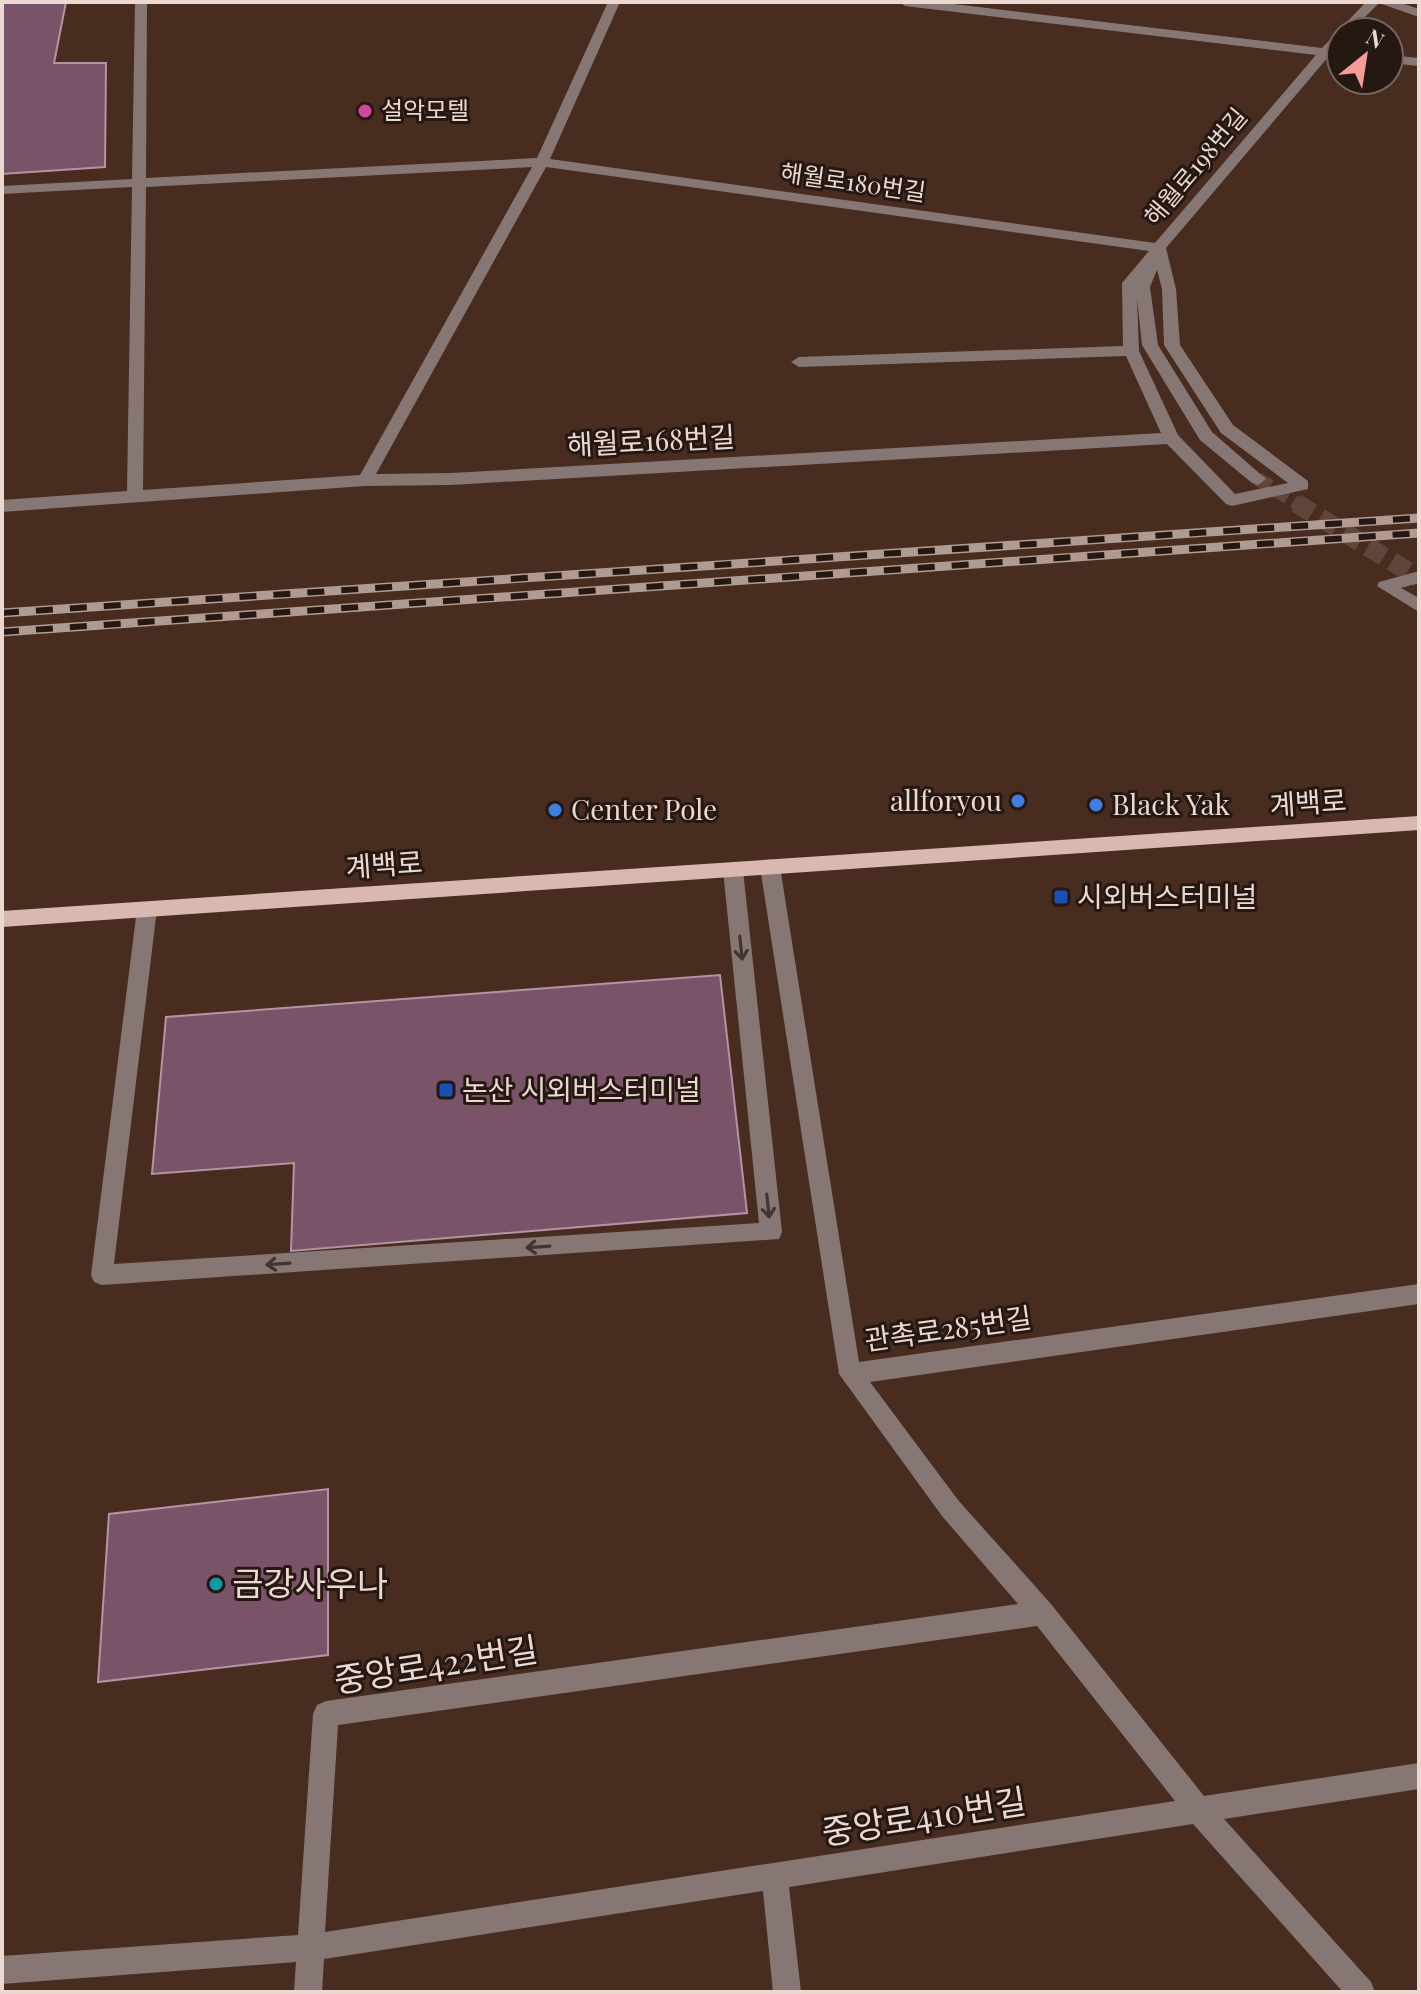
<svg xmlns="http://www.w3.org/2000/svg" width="1421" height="1994" font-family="'Playfair Display','Noto Sans KR',serif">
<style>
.building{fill:#795367;stroke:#b593a4;stroke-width:2}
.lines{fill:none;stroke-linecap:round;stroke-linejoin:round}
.minor-tunnel-far1{stroke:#60463a;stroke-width:14;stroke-dasharray:14 7;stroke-linecap:butt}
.minor-tunnel{stroke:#60463a;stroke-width:19;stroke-dasharray:19 9;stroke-linecap:butt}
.minor{fill:#877774;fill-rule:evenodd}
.major{fill:#d9b8b2;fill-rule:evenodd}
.rail-casing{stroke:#b09a91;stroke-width:9}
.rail{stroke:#251813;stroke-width:6;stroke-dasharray:17;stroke-linecap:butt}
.oneway{stroke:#423430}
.hotel-dot{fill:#d1479c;stroke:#251813;stroke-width:3}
.shop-dot{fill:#3f7fe0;stroke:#251813;stroke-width:3}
.transit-dot{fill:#1a4fb4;stroke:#251813;stroke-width:3}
.culture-dot{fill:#0f9aa8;stroke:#251813;stroke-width:3}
.labels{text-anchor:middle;stroke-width:6;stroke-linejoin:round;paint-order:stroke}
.far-poi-label{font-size:24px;fill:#ebd8d0;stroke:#251813;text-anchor:start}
.far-street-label{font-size:24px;fill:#ebd8d0;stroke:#251813}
.street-label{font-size:28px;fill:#ebd8d0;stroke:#251813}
.poi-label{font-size:28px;fill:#ebd8d0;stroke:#251813;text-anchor:start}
.near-poi-label{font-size:34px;fill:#ebd8d0;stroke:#251813;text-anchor:start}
.near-street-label{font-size:34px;fill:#ebd8d0;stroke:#251813}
</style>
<rect width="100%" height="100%" fill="#482c20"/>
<path class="building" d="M 2,2 L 66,2 L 54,63 L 106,63 L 105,167 L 2,174 Z
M 720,975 L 747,1213 L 291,1251 L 294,1163 L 152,1174 L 166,1017 Z
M 328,1489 L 328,1655 L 98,1682 L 109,1514 Z"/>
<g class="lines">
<path class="minor-tunnel-far1" d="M 1258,479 L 1300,505"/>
<path class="minor-tunnel" d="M 1296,503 L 1419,578"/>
<path class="minor" d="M 135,2 L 147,2 L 146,178 L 537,158 L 608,2 L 620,2 L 550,159 L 1155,243 L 1316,55 L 905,6 L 899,2 L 937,2 L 1322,48 L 1366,2 L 1398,2 L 1419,9 L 1419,17 L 1379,3 L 1350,32 L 1341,32 L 1341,42 L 1335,49 L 1341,50 L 1341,58 L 1329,56 L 1166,248 L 1176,289 L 1180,345 L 1233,425 L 1308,481 L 1308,489 L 1232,506 L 1226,504 L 1167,444 L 451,485 L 365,486 L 2,512 L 2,500 L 127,491 L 132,187 L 2,194 L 2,186 L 132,179 ZM 532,167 L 360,475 L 143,490 L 146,187 ZM 546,167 L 1149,251 L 1122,283 L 1123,346 L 799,357 L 791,362 L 799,367 L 1126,356 L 1161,433 L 451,473 L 376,474 ZM 1157,270 L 1162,289 L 1164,345 L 1221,433 L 1288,483 L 1235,494 L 1178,435 L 1139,351 L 1137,298 L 1142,345 L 1200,440 L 1252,483 L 1258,485 L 1266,479 L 1212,432 L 1158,345 L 1150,287 Z
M 1389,55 L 1419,58 L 1419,66 L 1389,63 Z
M 1419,571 L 1419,583 L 1401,588 L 1419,598 L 1419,612 L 1377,586 L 1379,582 Z
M 770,859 L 780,867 L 859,1362 L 1419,1284 L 1419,1304 L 870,1382 L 958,1500 L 1051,1604 L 1204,1796 L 1419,1763 L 1419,1789 L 1224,1819 L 1371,1982 L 1375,1992 L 1343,1992 L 1193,1824 L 789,1887 L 801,1992 L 773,1992 L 763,1891 L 324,1959 L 322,1992 L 294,1992 L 296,1962 L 2,1984 L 2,1956 L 298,1935 L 313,1714 L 317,1705 L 326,1701 L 1018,1604 L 942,1516 L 839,1374 L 760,867 ZM 1037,1626 L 1175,1801 L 325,1932 L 338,1725 Z
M 733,862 L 743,870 L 782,1232 L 779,1239 L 102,1285 L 94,1282 L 91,1275 L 137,909 L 140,903 L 154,903 L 157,909 L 114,1264 L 759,1223 L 723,870 Z"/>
<path class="major" d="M 1419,816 L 1419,830 L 2,927 L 2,911 Z"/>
<defs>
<path id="rail" d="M 2,613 L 1419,518
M 2,632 L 1419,533"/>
</defs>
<use href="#rail" class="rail-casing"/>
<use href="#rail" class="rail"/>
</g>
<defs><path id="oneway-shaft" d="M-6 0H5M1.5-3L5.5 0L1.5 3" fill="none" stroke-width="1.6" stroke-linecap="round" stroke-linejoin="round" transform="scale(2)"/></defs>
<g class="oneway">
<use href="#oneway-shaft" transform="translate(741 948) rotate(84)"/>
<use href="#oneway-shaft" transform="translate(768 1206) rotate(84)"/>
<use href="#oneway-shaft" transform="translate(538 1247) rotate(176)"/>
<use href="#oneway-shaft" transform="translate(278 1264) rotate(176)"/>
</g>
<circle class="hotel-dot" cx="365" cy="111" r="8"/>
<g class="shop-dot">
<circle cx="1018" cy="801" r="8"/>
<circle cx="1096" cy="805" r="8"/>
<circle cx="555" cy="810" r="8"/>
</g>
<g class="transit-dot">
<rect x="1053" y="889" width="16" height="16" rx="4"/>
<rect x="438" y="1082" width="16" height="16" rx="4"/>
</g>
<circle class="culture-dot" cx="216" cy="1584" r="8"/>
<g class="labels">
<g class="far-poi-label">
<text x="381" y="119">설악모텔</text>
</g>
<g class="far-street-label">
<text transform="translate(1196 167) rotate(-50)" y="8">해월로198번길</text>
<text transform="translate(853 183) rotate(8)" y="8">해월로180번길</text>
</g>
<g class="street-label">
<text transform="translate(651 441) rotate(-3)" y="10">해월로168번길</text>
<text transform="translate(1308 803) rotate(-4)" y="10">계백로</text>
<text transform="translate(384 865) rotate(-4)" y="10">계백로</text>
<text transform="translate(948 1329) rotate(-8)" y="10">관촉로285번길</text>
</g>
<g class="poi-label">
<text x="1002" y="811" text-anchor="end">allforyou</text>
<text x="1112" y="815">Black Yak</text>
<text x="571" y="820">Center Pole</text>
<text x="1077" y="907">시외버스터미널</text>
<text x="462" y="1100">논산 시외버스터미널</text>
</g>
<g class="near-poi-label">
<text x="232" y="1596">금강사우나</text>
</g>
<g class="near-street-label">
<text transform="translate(436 1665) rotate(-9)" y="12">중앙로422번길</text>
<text transform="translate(924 1817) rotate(-9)" y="12">중앙로410번길</text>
</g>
</g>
<rect width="1421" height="1994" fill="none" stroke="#ebd8d0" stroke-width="8"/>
<g transform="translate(1365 56) rotate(30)"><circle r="38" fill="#251813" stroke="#74655f" stroke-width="2"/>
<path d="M0-6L14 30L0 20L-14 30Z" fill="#f59b99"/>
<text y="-12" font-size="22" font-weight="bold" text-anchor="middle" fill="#ebd8d0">N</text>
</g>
</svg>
